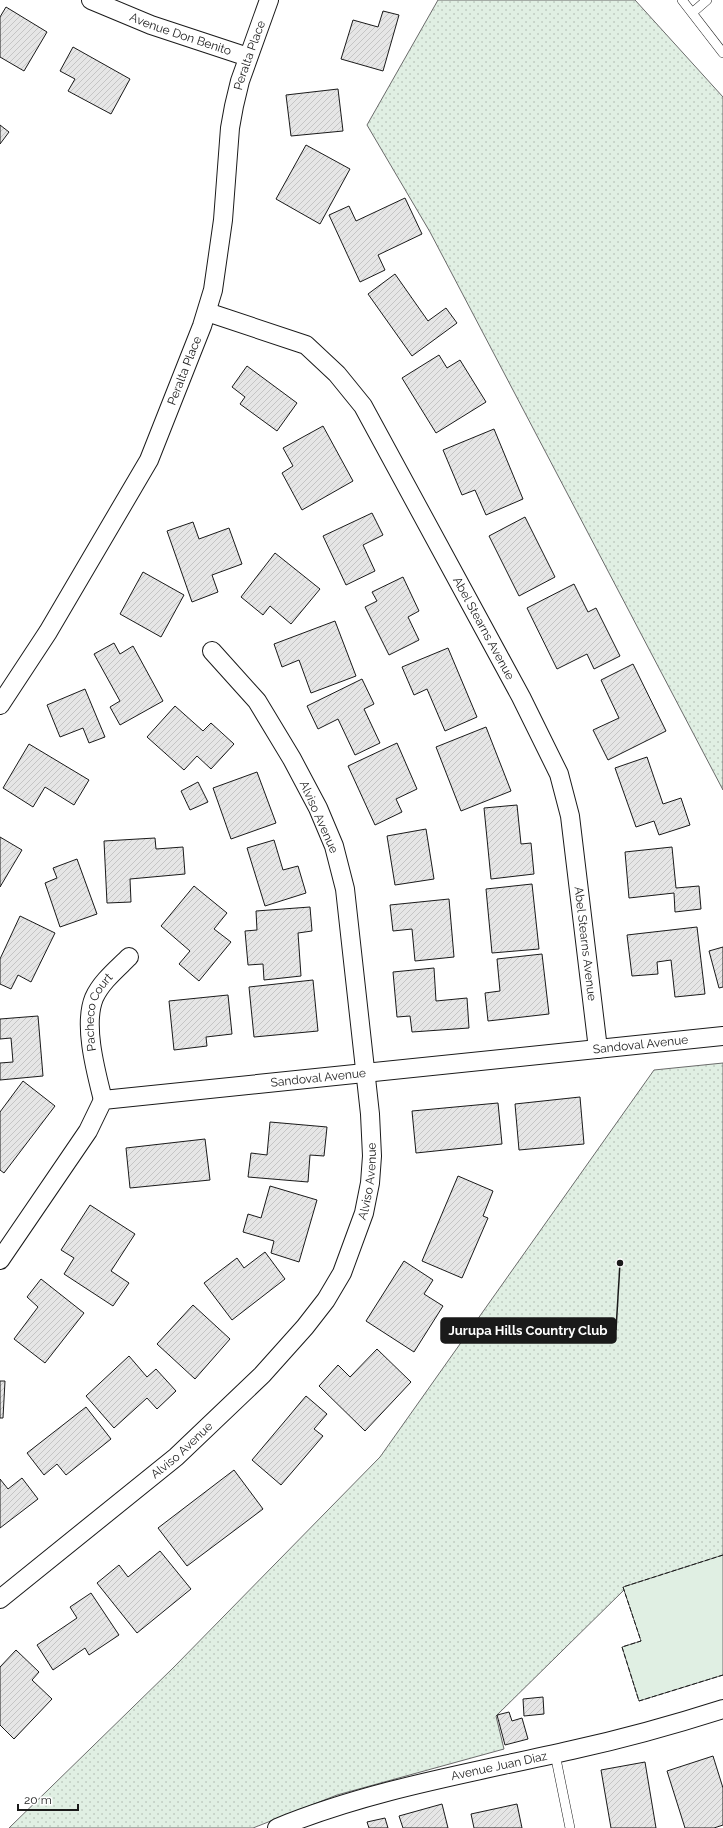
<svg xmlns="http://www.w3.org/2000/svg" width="723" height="1828" font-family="Raleway,sans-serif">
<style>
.grass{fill:url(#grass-dots);stroke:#6a6a6a}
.park{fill:#e0efe3;stroke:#6a6a6a}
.building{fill:url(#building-hatch);stroke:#1a1a1a}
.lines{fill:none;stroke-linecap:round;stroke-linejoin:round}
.lane-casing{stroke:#1a1a1a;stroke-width:10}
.street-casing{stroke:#1a1a1a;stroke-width:20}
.lane{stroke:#fff;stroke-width:9}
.street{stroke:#fff;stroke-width:18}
.fence{stroke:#1a1a1a;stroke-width:1;stroke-dasharray:5 2;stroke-linecap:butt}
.labels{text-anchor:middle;stroke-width:3;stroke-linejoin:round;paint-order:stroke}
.street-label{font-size:12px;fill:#1a1a1a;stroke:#fff}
.leader{fill:none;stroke:#1a1a1a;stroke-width:1.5}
.callout-dot{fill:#1a1a1a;stroke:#fff;stroke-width:1.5}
.callout{fill:#1a1a1a;stroke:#1a1a1a;stroke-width:1.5}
.callout-label{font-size:13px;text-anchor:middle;font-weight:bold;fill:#fff}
</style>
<defs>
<pattern id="grass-dots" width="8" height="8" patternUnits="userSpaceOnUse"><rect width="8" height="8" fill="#e0efe3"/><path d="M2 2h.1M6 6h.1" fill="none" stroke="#c0ccc2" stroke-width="1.8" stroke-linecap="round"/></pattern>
<pattern id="building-hatch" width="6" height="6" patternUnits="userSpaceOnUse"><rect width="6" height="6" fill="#e6e6e6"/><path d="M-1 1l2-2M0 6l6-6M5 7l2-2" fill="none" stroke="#c5c5c5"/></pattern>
</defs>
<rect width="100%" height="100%" fill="#fff"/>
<path class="grass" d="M 438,0 L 635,0 L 723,97 L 723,790 L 430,232 L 367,125 Z
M 723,1063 L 723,1559 L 624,1590 L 496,1716 L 504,1749 L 337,1795 L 253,1828 L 9,1828 L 173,1668 L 380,1457 L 654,1070 Z"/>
<path class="park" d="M 723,1555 L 723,1675 L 639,1701 L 622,1647 L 641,1641 L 623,1587 Z"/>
<path class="building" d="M 6,7 L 47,32 L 24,71 L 0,57 L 0,17 Z
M 383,11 L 399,15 L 383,71 L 341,59 L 353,20 L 378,27 Z
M 73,47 L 130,79 L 111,114 L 68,91 L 75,79 L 60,71 Z
M 338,89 L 343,131 L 291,136 L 286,95 Z
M 0,125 L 9,132 L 0,144 Z
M 306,145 L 350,169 L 320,224 L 276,199 Z
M 405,198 L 422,234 L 378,255 L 385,270 L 360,282 L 329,215 L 349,206 L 356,221 Z
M 395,274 L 428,321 L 446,308 L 457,323 L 412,356 L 368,294 Z
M 439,355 L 447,368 L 460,360 L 486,402 L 436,433 L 402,378 Z
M 247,366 L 297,403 L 277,431 L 240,404 L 245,397 L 232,387 Z
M 323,426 L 353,481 L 302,510 L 282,473 L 293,466 L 283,448 Z
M 494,429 L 523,499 L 486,515 L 475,490 L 462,495 L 443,450 Z
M 372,513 L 383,535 L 363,545 L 375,571 L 346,585 L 323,536 Z
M 525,517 L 555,577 L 519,596 L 489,536 Z
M 193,522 L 199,539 L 229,528 L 242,564 L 212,575 L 218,592 L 192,602 L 167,531 Z
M 275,553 L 320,589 L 291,624 L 270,606 L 263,615 L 241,597 Z
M 143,572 L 184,595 L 161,637 L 120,614 Z
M 403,577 L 419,611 L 408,617 L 419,640 L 389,655 L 365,607 L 377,601 L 372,592 Z
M 574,584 L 588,612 L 596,608 L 620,656 L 594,669 L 587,654 L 557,669 L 527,608 Z
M 335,621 L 356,676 L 311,693 L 299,660 L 282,667 L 274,644 Z
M 114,643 L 120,654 L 133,646 L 163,701 L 120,725 L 110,707 L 120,701 L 94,654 Z
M 448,648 L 477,717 L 445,731 L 427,689 L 414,695 L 402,667 Z
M 633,664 L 666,731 L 608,760 L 593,730 L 619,718 L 601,680 Z
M 362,679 L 374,704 L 364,709 L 380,743 L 355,755 L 338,719 L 318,729 L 307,706 Z
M 85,689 L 105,737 L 89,743 L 83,728 L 60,737 L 47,705 Z
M 175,706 L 203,731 L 211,723 L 234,744 L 211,769 L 197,756 L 184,770 L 147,737 Z
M 486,727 L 511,791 L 461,811 L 436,747 Z
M 397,743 L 417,789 L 396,799 L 402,812 L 375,825 L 348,766 Z
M 29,744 L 89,780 L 74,805 L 45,787 L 33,807 L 3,788 Z
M 647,757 L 663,804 L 681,798 L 690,825 L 659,835 L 654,821 L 636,827 L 615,768 Z
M 257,772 L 276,823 L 231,839 L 213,788 Z
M 198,782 L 208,802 L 190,810 L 181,791 Z
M 517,805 L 521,844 L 531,843 L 534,874 L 491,879 L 484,808 Z
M 426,829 L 434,879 L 395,885 L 387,836 Z
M 0,837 L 22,850 L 0,887 Z
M 155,838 L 156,849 L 183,847 L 185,874 L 130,879 L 131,902 L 107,903 L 104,841 Z
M 274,840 L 283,870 L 298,866 L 306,893 L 265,906 L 247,848 Z
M 672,847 L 676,888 L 699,886 L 701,909 L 675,912 L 674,893 L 629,898 L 625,852 Z
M 77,859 L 97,914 L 60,927 L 45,883 L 57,878 L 53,868 Z
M 532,884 L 539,949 L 492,953 L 486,889 Z
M 194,886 L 227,913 L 214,929 L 231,942 L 199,981 L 179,964 L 190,951 L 161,926 Z
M 449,899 L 454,957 L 415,961 L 412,929 L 393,931 L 390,905 Z
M 310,907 L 312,931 L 298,933 L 301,976 L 264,980 L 263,964 L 248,965 L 245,931 L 257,930 L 256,911 Z
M 20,916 L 55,933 L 31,982 L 18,975 L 11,989 L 0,984 L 0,959 Z
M 697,927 L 705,994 L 675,997 L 671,960 L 657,962 L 658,974 L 632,976 L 627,935 Z
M 723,947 L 723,987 L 719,988 L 709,951 Z
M 542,954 L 549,1014 L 488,1021 L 485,993 L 500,991 L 497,959 Z
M 434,968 L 436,1001 L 467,998 L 469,1028 L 412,1032 L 410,1016 L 397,1017 L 393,972 Z
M 313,980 L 318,1031 L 254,1037 L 249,987 Z
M 228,995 L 232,1034 L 206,1037 L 207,1046 L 174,1050 L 169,1001 Z
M 38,1016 L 43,1076 L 0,1080 L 0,1063 L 13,1062 L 11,1038 L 0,1039 L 0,1019 Z
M 23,1081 L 55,1106 L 4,1173 L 0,1170 L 0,1112 Z
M 580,1097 L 584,1144 L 519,1150 L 515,1104 Z
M 498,1103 L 502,1144 L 416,1153 L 412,1111 Z
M 270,1122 L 327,1127 L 324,1156 L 310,1155 L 308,1182 L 248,1177 L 251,1153 L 267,1155 Z
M 205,1139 L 210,1180 L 130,1188 L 126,1148 Z
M 458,1176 L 493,1191 L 483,1216 L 488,1218 L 462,1278 L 422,1261 Z
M 270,1186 L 317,1200 L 299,1262 L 271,1253 L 274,1241 L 243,1232 L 248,1214 L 261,1218 Z
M 90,1205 L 135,1234 L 111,1271 L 129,1283 L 113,1306 L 64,1274 L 74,1258 L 61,1250 Z
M 265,1252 L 285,1279 L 232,1320 L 204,1283 L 237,1258 L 244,1268 Z
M 404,1261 L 433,1280 L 424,1294 L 443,1306 L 414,1352 L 366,1321 Z
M 41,1279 L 84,1313 L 45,1363 L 14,1339 L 38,1307 L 27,1297 Z
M 193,1305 L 230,1339 L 195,1379 L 157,1344 Z
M 377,1349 L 411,1382 L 365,1431 L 319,1386 L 338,1365 L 350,1377 Z
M 129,1356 L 147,1377 L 156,1369 L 176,1391 L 157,1409 L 147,1398 L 114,1428 L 86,1396 Z
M 0,1381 L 5,1381 L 3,1418 L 0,1418 Z
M 306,1396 L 327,1414 L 314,1429 L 323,1436 L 281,1485 L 252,1460 Z
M 86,1407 L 111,1439 L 66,1475 L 57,1464 L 44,1475 L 27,1453 Z
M 234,1470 L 263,1509 L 187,1566 L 158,1528 Z
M 22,1478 L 38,1499 L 0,1528 L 0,1479 L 8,1489 Z
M 160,1551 L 191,1589 L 137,1633 L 97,1583 L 119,1565 L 128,1577 Z
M 91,1593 L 119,1635 L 89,1655 L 85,1648 L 53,1670 L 37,1645 L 77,1618 L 70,1607 Z
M 16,1650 L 39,1672 L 32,1680 L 52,1699 L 14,1739 L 0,1725 L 0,1667 Z
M 543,1697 L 544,1714 L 524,1716 L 523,1699 Z
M 509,1712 L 512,1721 L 522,1718 L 528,1739 L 505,1745 L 497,1715 Z
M 713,1756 L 723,1788 L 723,1825 L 714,1828 L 685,1828 L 667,1771 Z
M 645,1762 L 656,1828 L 611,1828 L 601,1770 Z
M 442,1804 L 448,1828 L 403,1828 L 399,1816 Z
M 517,1804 L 522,1828 L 474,1828 L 471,1814 Z
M 385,1818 L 388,1828 L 369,1828 L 367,1822 Z"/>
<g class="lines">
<defs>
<path id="lane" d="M 682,0 L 723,53
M 692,13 L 707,0
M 555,1754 L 570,1828"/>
<g id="street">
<path id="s1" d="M 91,0 L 151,25 L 248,57"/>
<path id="s2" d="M 207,312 L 306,345 L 337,374 L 363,406 L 521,697 L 559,774 L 570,816 L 598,1049"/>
<path id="s3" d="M 0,705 L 48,632 L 149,460 L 202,326 L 213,290 L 223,220 L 230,128 L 234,106 L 240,81 L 269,0"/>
<path id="s4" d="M 103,1100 C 96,1072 83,1025 94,998 C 101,982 117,969 129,957"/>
<path id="s5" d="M 0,1260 L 88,1131 L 103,1100 L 723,1036"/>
<path id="s6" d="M 0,1599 L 176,1457 L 262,1375 L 305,1327 L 326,1300 L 342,1273 L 364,1213 L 370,1183 L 372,1156 L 370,1114 L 345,889 L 334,846 L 318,808 L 292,759 L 257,701 L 212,651"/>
<path id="s7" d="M 277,1828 C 372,1789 472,1773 572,1750 C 622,1739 673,1725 723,1709"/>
</g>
</defs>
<use href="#lane" class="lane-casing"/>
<use href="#street" class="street-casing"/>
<use href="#lane" class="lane"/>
<use href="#street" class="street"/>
<path class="fence" d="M 723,1555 L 623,1587 L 641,1641 L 622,1647 L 639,1701 L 723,1675"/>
</g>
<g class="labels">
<g class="street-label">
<text dy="4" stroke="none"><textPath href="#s1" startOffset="96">Avenue Don Benito</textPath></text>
<text dy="4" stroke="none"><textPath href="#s3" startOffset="707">Peralta Place</textPath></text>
<text dy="4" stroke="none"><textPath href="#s3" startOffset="383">Peralta Place</textPath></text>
<text dy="4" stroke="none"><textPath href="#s2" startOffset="441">Abel Stearns Avenue</textPath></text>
<text transform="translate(319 817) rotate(66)" y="4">Alviso Avenue</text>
<text dy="4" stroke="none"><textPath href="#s2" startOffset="777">Abel Stearns Avenue</textPath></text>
<text dy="4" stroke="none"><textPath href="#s4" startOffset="91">Pacheco Court</textPath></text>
<text dy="4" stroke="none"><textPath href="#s5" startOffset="731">Sandoval Avenue</textPath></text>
<text dy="4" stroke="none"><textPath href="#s5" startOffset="407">Sandoval Avenue</textPath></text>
<text dy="4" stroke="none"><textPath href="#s6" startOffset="571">Alviso Avenue</textPath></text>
<text dy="4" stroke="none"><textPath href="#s6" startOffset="235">Alviso Avenue</textPath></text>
<text dy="4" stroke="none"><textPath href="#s7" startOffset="231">Avenue Juan Diaz</textPath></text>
</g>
</g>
<path class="leader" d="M620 1263L616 1330"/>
<circle class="callout-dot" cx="620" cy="1263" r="4"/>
<rect class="callout" x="441" y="1318" width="175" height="25" rx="4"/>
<g class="callout-label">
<text x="528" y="1335">Jurupa Hills Country Club</text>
</g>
<path d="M18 1804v6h60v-6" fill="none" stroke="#1a1a1a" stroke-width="2"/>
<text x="24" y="1804" font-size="12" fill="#1a1a1a" stroke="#ffffff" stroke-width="3" paint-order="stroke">20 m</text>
</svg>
